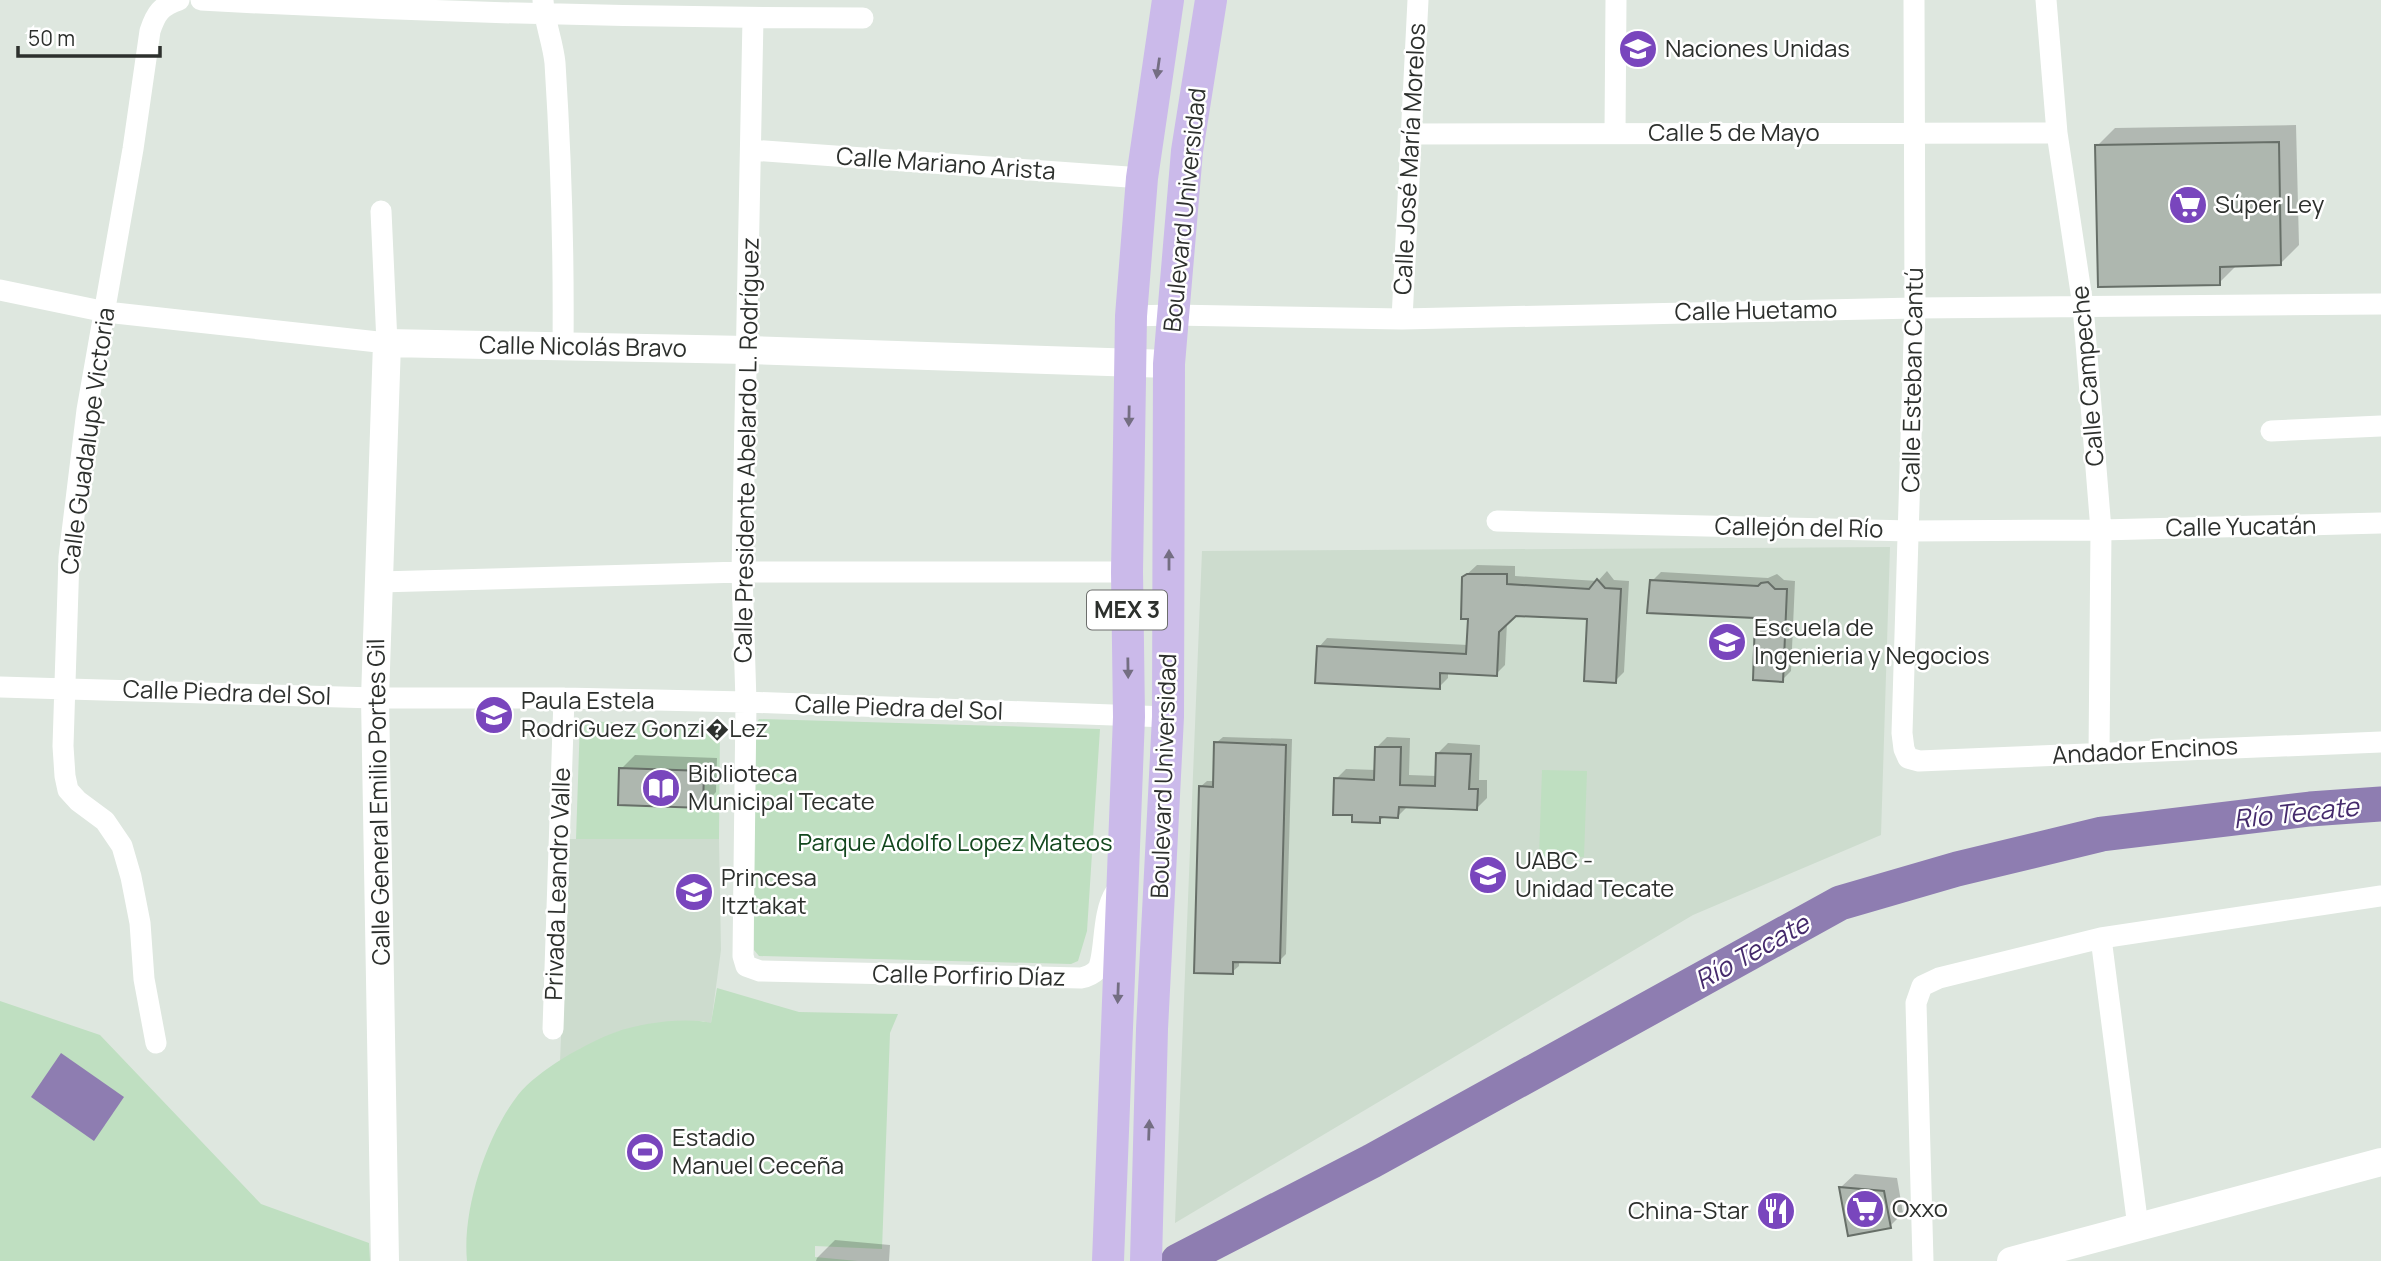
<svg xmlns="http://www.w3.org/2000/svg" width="2381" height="1261" font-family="Manrope,sans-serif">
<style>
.built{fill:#cddcce}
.green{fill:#bfdfc1}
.water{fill:#8e7db1}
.shadow{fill:#0003}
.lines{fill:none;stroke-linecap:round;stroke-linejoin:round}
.river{stroke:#8e7db1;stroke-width:35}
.building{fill:#aeb7af;stroke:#676f68;stroke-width:2}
.street{stroke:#fff;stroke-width:21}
.secondary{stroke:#fff;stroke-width:28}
.primary{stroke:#cbbaea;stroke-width:32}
.oneway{fill:#746e82}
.labels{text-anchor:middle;stroke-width:5;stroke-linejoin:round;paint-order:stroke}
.shield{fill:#fff;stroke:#6c6e6c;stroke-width:2}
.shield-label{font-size:23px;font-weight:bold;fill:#2d302d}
.poi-label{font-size:24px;fill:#2d302d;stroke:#fff;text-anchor:start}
.street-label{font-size:24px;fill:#2d302d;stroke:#fff}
.park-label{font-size:24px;fill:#12471d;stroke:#fff}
.water-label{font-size:26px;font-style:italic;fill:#452a6c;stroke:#fff}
</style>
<rect width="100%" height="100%" fill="#dee7df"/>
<path class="built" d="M 1890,547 L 1881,835 L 1693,915 L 1175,1223 L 1202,551 Z
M 569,839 L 719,839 L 721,950 L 711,1024 L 703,1021 L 638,1027 L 617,1032 L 580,1049 L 560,1062 Z"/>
<path class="green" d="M 759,719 L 1100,729 L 1087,931 L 1078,961 L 1071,964 L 759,956 L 754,950 L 753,728 Z
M 580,721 L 720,726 L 719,839 L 576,839 Z
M 1542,770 L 1587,771 L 1584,857 L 1539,856 Z
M 717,988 L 799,1012 L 898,1014 L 890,1033 L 882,1249 L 815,1246 L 815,1257 L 858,1261 L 467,1261 C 462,1210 486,1136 518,1095 C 538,1070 586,1043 616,1032 C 641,1023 685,1017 711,1023 Z
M 0,1001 L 100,1035 L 261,1204 L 369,1243 L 370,1261 L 0,1261 Z"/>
<path class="water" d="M 61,1053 L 124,1097 L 94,1141 L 31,1097 Z"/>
<path class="shadow" d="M 2296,125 L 2299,245 L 2280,264 L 2238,264 L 2219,283 L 2097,146 L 2115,128 Z
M 1477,565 L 1515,566 L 1515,576 L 1598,581 L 1607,571 L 1614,580 L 1629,581 L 1624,672 L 1615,681 L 1589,617 L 1515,614 L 1507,622 L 1505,665 L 1496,674 L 1448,672 L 1448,678 L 1439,687 L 1319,647 L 1327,638 L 1468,645 L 1470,617 L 1464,577 Z
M 1661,572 L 1768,578 L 1777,574 L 1784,580 L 1795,581 L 1791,671 L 1782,680 L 1757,617 L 1652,581 Z
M 1223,737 L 1292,739 L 1286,954 L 1279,961 L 1239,960 L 1239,966 L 1232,972 L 1200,787 L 1207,781 L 1215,781 L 1216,743 Z
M 1387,737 L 1410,738 L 1409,775 L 1437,776 L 1437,754 L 1448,743 L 1480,745 L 1479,780 L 1487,780 L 1487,798 L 1477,808 L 1408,806 L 1398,816 L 1385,816 L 1379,821 L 1354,814 L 1336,779 L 1346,769 L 1376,770 L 1377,747 Z
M 635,755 L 717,758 L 716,792 L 703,806 L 621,769 Z
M 1855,1174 L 1897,1178 L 1903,1213 L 1890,1226 L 1841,1187 Z
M 835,1240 L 890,1245 L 889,1261 L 816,1261 L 817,1258 Z"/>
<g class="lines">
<path class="river" d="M 1178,1261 L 1372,1161 L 1840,903 L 1957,869 L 2102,834 L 2310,809 L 2381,804"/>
</g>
<path class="building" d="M 2279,142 L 2281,265 L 2220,267 L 2220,285 L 2098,287 L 2095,145 Z
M 1467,574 L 1507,574 L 1507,584 L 1589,589 L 1597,579 L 1605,588 L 1621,589 L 1616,683 L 1584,681 L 1587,619 L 1516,616 L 1499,632 L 1497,676 L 1440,673 L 1440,689 L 1315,683 L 1317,646 L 1466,654 L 1468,619 L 1461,619 L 1462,577 Z
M 1650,580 L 1758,586 L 1761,583 L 1768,582 L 1775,589 L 1787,589 L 1783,682 L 1753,680 L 1755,618 L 1647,613 Z
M 1214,742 L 1286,745 L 1280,963 L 1233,962 L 1233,974 L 1194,973 L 1199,786 L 1213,787 Z
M 1375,747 L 1401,747 L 1400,785 L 1435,786 L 1436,753 L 1471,754 L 1469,789 L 1478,789 L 1477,810 L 1399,807 L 1398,818 L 1380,817 L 1380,823 L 1352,822 L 1352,815 L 1333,815 L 1334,778 L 1374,780 Z
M 619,768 L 704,771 L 703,808 L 618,805 Z
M 1839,1187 L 1884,1191 L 1891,1228 L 1848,1236 Z"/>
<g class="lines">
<path class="street" d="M 201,0 C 421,12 642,18 863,18
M 543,0 C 544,21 553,42 555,63 C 561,157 564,251 563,346
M 1914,0 L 1915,308 L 1902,733 L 1904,749 L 1908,758 L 1919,761 L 2381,742
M 2046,0 L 2057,133 L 2083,306 L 2101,530 L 2099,754
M 753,18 L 742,572 L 746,702 L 743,956 L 746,966 L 760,971 L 1081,978 C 1086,977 1093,974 1097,970 C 1106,958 1101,915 1115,893
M 1615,133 L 1616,0
M 1411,134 L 2057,133
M 751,150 L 1142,178
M 0,290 L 106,312 L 387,343 L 381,211
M 1131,316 L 1172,315 L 1402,319 L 1915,308 L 2381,304
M 1402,319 L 1418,0
M 2271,431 L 2381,426
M 1497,521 L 1910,531 L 2101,530 L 2381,523
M 379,582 L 742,572 L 1127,572
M 0,687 L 375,698 L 564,698 L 746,702 L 1168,717
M 2101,938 L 2138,1227
M 553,1029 L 564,698
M 156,1043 L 144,979 L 140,923 L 131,877 L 122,846 L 105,821 L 78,801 L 68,790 L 65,776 L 63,746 L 69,557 L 87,410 L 133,149 L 150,31 C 156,13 161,6 179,0
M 1923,1261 L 1916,1003 L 1922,986 L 1939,978 L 2101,938 L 2381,896"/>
<path class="secondary" d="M 385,1261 L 375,698 L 387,343 L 747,350 L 1169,364
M 2011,1261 L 2381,1162"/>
<path class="primary" d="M 1108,1261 L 1129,717 L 1127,572 L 1131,316 L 1142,178 L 1168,0
M 1146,1261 L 1152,1029 L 1168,717 L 1169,364 L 1187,151 L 1211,0"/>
</g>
<defs><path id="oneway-solid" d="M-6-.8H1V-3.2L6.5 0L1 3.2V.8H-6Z" transform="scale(1.75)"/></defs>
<g class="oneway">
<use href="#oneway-solid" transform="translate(1158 68) rotate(98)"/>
<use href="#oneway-solid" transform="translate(1129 416) rotate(91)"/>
<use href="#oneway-solid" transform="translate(1169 560) rotate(-90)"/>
<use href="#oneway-solid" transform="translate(1128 668) rotate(89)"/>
<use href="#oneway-solid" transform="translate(1118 993) rotate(92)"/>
<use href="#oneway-solid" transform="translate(1149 1130) rotate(-88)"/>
</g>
<defs>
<symbol id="school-disc" viewBox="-11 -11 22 22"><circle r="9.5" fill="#7946bd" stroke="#fff"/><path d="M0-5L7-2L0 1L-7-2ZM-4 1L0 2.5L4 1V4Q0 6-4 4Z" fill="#fff"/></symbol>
<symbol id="supermarket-disc" viewBox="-11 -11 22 22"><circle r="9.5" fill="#7946bd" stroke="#fff"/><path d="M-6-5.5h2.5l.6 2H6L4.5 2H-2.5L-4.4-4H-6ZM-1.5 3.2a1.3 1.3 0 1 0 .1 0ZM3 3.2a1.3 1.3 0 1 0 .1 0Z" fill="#fff"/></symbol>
<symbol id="university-disc" viewBox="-11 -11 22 22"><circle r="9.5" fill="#7946bd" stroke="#fff"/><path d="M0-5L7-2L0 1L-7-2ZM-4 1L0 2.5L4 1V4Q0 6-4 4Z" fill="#fff"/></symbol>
<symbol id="library-disc" viewBox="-11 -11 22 22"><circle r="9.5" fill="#7946bd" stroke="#fff"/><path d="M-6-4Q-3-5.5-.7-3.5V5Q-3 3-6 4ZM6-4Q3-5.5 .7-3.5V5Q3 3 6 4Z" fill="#fff"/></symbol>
<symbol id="stadium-disc" viewBox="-11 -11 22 22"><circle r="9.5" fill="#7946bd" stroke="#fff"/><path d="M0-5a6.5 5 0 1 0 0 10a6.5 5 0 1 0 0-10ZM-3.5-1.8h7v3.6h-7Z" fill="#fff"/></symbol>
<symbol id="restaurant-disc" viewBox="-11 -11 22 22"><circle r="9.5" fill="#7946bd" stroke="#fff"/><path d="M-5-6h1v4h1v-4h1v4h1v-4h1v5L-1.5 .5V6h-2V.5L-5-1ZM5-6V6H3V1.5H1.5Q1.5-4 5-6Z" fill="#fff"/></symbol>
</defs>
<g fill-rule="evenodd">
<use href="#school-disc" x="1616" y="27" width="44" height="44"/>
<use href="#supermarket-disc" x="2166" y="183" width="44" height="44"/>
<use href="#university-disc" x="1705" y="620" width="44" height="44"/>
<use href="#school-disc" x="472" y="693" width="44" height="44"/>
<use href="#library-disc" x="639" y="766" width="44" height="44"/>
<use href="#university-disc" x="1466" y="853" width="44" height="44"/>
<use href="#school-disc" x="672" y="870" width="44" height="44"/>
<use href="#stadium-disc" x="623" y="1130" width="44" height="44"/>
<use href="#supermarket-disc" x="1843" y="1187" width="44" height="44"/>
<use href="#restaurant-disc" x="1754" y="1189" width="44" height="44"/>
</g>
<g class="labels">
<rect class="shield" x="1087" y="590.5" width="80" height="39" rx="5"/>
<g class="shield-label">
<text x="1127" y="618">MEX 3</text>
</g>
<g class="poi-label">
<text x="1665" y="57">Naciones Unidas</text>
<text x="2215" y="213">Súper Ley</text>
<text x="1754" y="636">Escuela de<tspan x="1754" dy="28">Ingenieria y Negocios</tspan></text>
<text x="521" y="709">Paula Estela<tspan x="521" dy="28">RodriGuez Gonzi�Lez</tspan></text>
<text x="688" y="782">Biblioteca<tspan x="688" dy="28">Municipal Tecate</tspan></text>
<text x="1515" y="869">UABC -<tspan x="1515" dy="28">Unidad Tecate</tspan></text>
<text x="721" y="886">Princesa<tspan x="721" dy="28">Itztakat</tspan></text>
<text x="672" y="1146">Estadio<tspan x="672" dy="28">Manuel Ceceña</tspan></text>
<text x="1892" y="1217">Oxxo</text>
<text x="1749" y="1219" text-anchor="end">China-Star</text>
</g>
<g class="street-label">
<text x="1734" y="141">Calle 5 de Mayo</text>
<text transform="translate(1410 159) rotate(-87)" y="8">Calle José María Morelos</text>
<text transform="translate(946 164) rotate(4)" y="8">Calle Mariano Arista</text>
<text transform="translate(1185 210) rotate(-84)" y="8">Boulevard Universidad</text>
<text transform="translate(1756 311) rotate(-1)" y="8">Calle Huetamo</text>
<text transform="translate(583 347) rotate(1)" y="8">Calle Nicolás Bravo</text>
<text transform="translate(2088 376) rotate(-95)" y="8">Calle Campeche</text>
<text transform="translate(1913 380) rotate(-89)" y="8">Calle Esteban Cantú</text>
<text transform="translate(88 441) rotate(-82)" y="8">Calle Guadalupe Victoria</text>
<text transform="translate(747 450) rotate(-89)" y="8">Calle Presidente Abelardo L. Rodríguez</text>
<text transform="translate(2241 527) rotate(-1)" y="8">Calle Yucatán</text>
<text transform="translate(1799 528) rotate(1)" y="8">Callejón del Río</text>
<text transform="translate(227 693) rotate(2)" y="8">Calle Piedra del Sol</text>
<text transform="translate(899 708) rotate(2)" y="8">Calle Piedra del Sol</text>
<text transform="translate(2145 751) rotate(-3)" y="8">Andador Encinos</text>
<text transform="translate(1164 776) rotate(-88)" y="8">Boulevard Universidad</text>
<text transform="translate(379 802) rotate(-91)" y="8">Calle General Emilio Portes Gil</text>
<text transform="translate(558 884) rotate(-88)" y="8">Privada Leandro Valle</text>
<text transform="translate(969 976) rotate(1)" y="8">Calle Porfirio Díaz</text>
</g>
<g class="park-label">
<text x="955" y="851">Parque Adolfo Lopez Mateos</text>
</g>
<g class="water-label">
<text transform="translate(2296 813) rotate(-6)" y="9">Río Tecate</text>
<text transform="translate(1752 952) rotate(-29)" y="9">Río Tecate</text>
</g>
</g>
<path d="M18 46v10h142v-10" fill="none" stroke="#2d302d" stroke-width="3.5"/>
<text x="28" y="46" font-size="21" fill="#2d302d" stroke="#ffffff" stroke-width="5" paint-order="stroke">50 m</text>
</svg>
